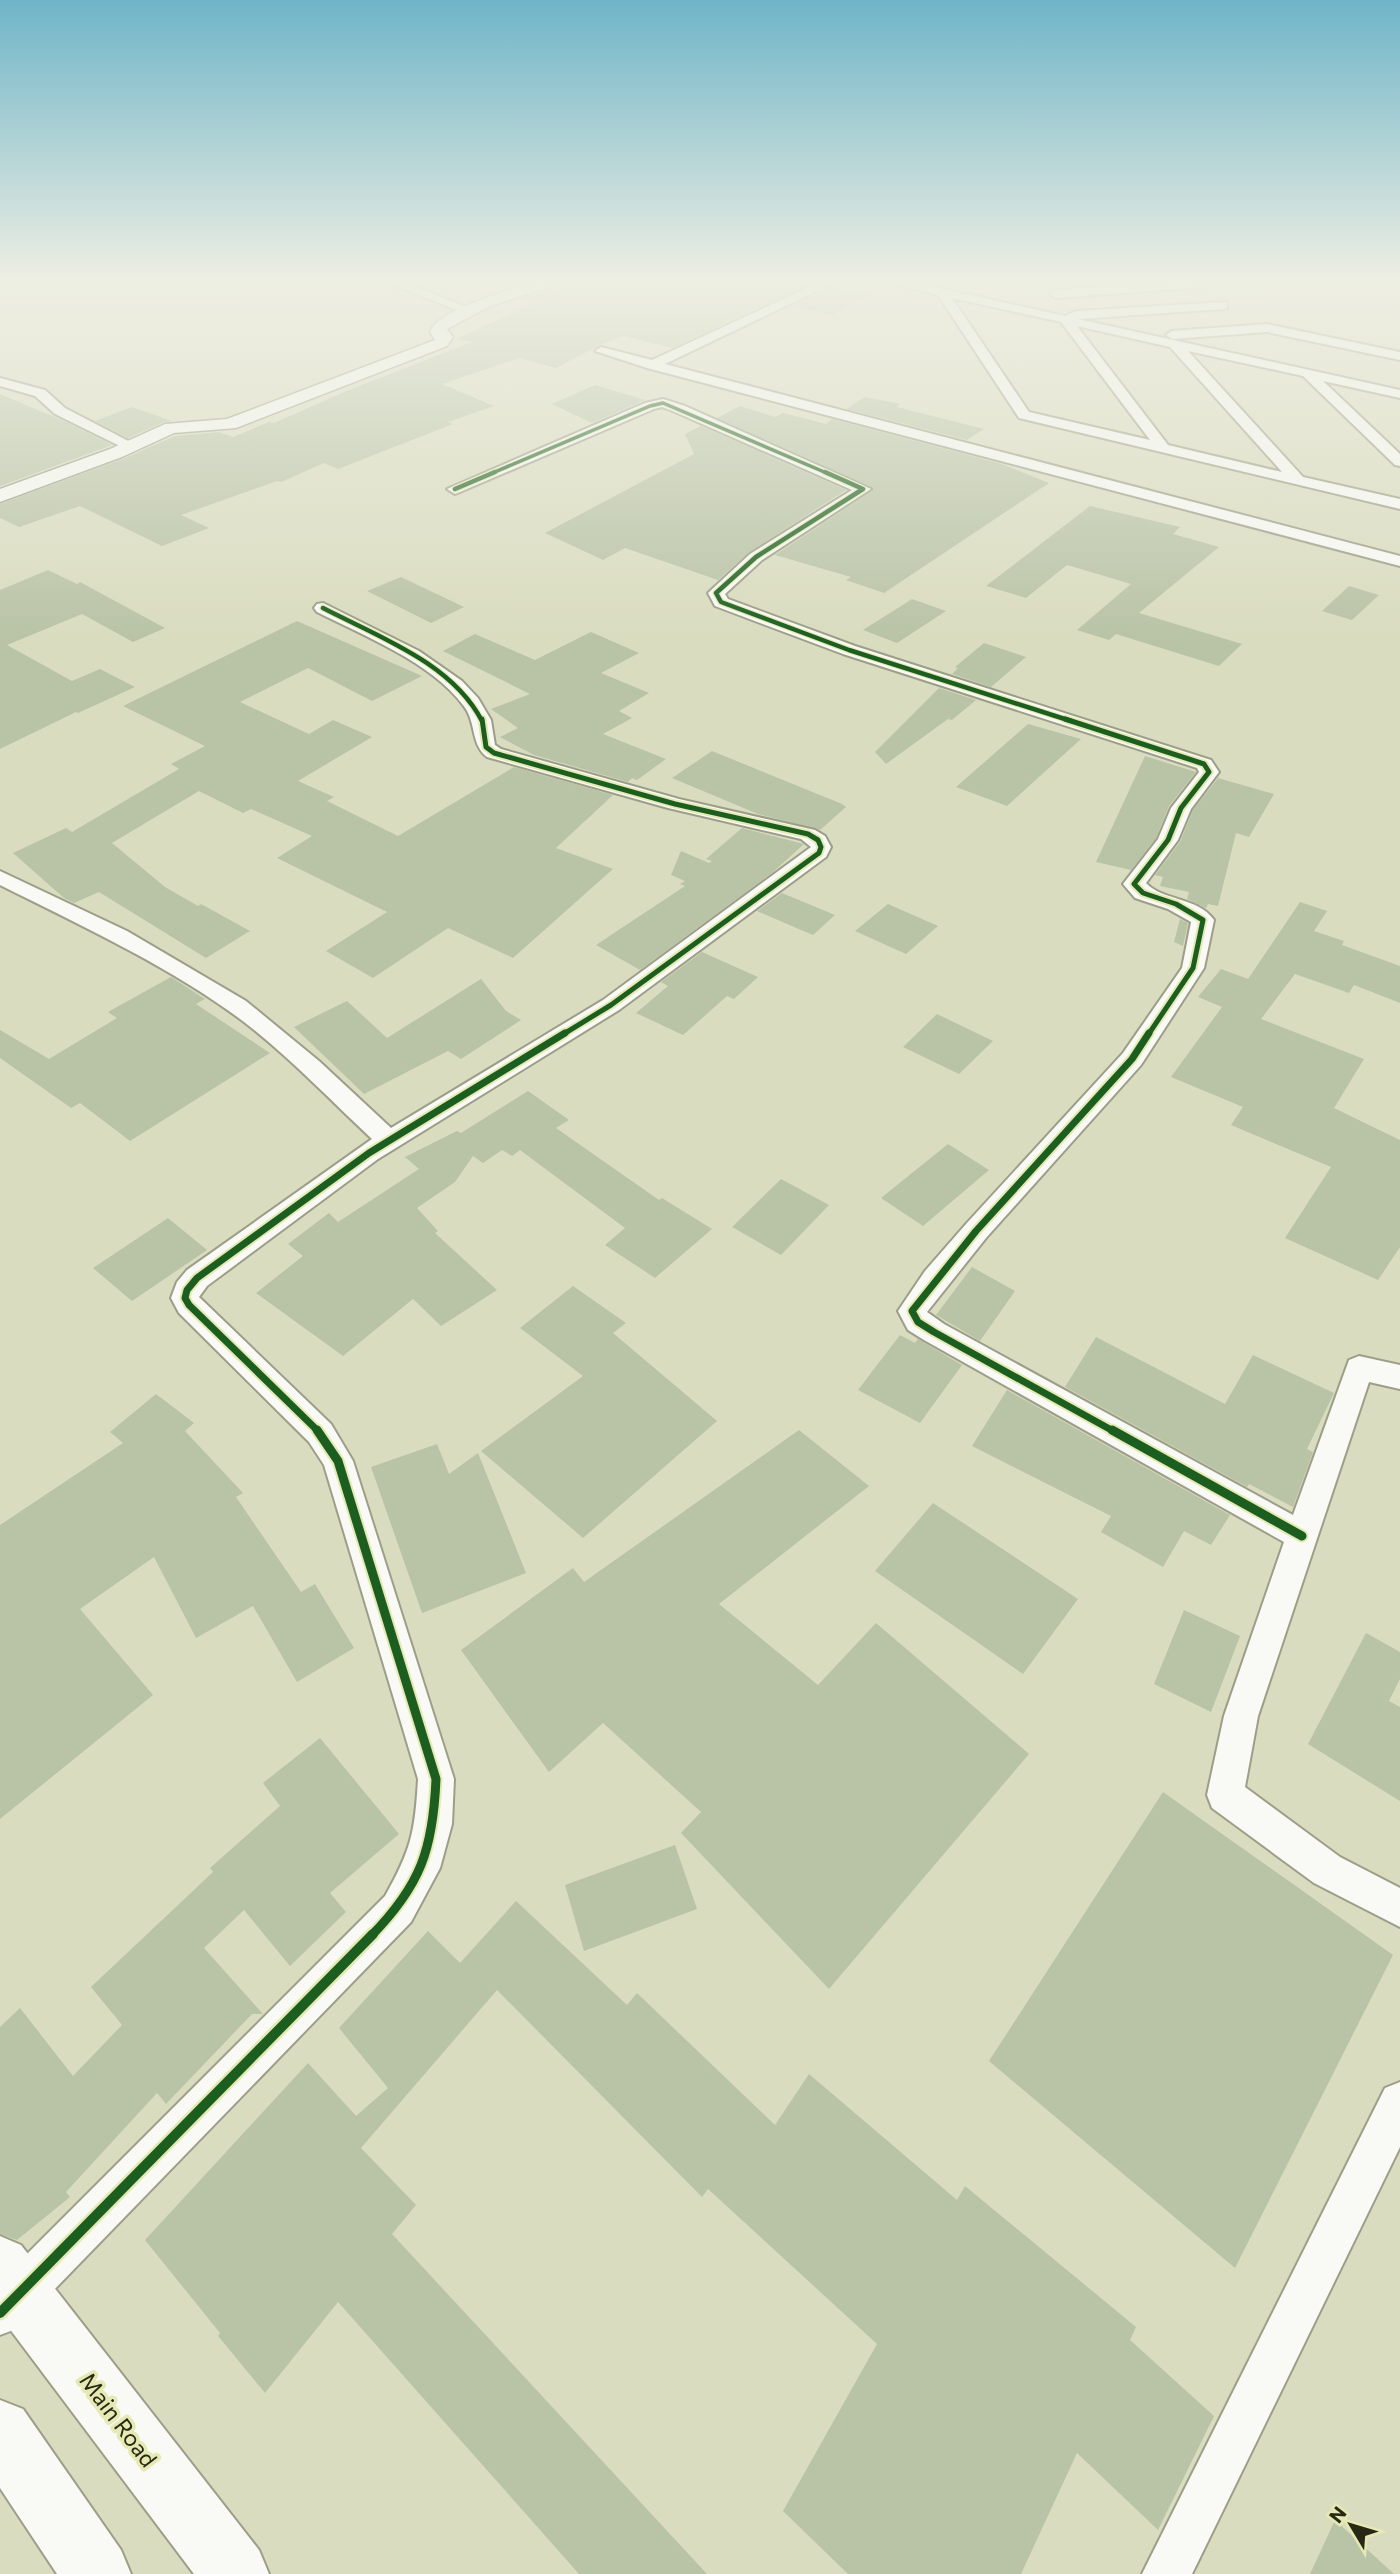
<svg xmlns="http://www.w3.org/2000/svg" width="1400" height="2574" font-family="Commissioner,sans-serif">
<style>
.building{fill:#b9c3a6}
.lines{fill:none;stroke-linecap:round;stroke-linejoin:round}
.minor-casing{stroke:#9d9e88;stroke-width:4}
.tertiary-casing{stroke:#9d9e88;stroke-width:3}
.secondary-casing{stroke:#9d9e88;stroke-width:4}
.minor{fill:#f9faf6;fill-rule:evenodd}
.tertiary{fill:#f9faf6;fill-rule:evenodd}
.secondary{fill:#f9faf6;fill-rule:evenodd}
.cycleway-far5-casing{stroke:#e5e9b3;stroke-width:5}
.cycleway-far4-casing{stroke:#e5e9b3;stroke-width:7}
.cycleway-far3-casing{stroke:#e5e9b3;stroke-width:9}
.cycleway-far2-casing{stroke:#e5e9b3;stroke-width:11}
.cycleway-far1-casing{stroke:#e5e9b3;stroke-width:13}
.cycleway-casing{stroke:#e5e9b3;stroke-width:15}
.cycleway-far5{stroke:#1b5e20;stroke-width:3.5}
.cycleway-far4{stroke:#1b5e20;stroke-width:4.5}
.cycleway-far3{stroke:#1b5e20;stroke-width:5}
.cycleway-far2{stroke:#1b5e20;stroke-width:7}
.cycleway-far1{stroke:#1b5e20;stroke-width:9}
.cycleway{stroke:#1b5e20;stroke-width:10}
.labels{text-anchor:middle;stroke-width:7;stroke-linejoin:round;paint-order:stroke}
.near-street-label{font-size:23px;fill:#282914;stroke:#e5e9b3}
</style>
<rect width="100%" height="100%" fill="#dadcc0"/>
<path class="building" d="M 574,278 L 823,278 L 672,348 L 624,336 L 600,345 L 556,368 L 519,358 L 442,384 L 494,406 L 448,422 L 453,424 L 338,469 L 324,463 L 281,482 L 277,481 L 181,515 L 209,528 L 162,546 L 80,506 L 19,527 L 0,518 L 0,504 L 123,459 L 175,436 L 219,432 L 233,437 L 269,422 L 274,423 L 349,390 L 472,342 L 456,339 L 533,304 L 519,300 L 570,284 Z
M 834,286 L 873,294 L 832,315 L 792,306 Z
M 595,385 L 645,400 L 592,423 L 552,404 Z
M 0,394 L 64,421 L 112,445 L 0,486 Z
M 865,397 L 900,404 L 897,407 L 984,429 L 967,440 L 847,409 Z
M 740,406 L 775,417 L 783,413 L 826,424 L 832,419 L 1002,464 L 1049,483 L 884,593 L 846,580 L 851,577 L 775,555 L 872,491 L 873,488 L 717,418 Z
M 132,407 L 172,421 L 164,422 L 128,438 L 95,421 Z
M 701,426 L 846,490 L 749,552 L 718,580 L 625,548 L 603,560 L 545,533 L 694,454 L 685,434 Z
M 1090,506 L 1180,527 L 1173,534 L 1219,547 L 1139,613 L 1242,644 L 1219,666 L 1116,634 L 1109,640 L 1077,630 L 1131,584 L 1067,565 L 1026,598 L 986,586 Z
M 48,570 L 77,584 L 80,582 L 165,628 L 133,642 L 82,614 L 7,645 L 72,681 L 100,669 L 135,687 L 78,713 L 76,712 L 0,749 L 0,590 Z
M 401,577 L 464,607 L 431,623 L 367,591 Z
M 1349,586 L 1379,595 L 1352,620 L 1322,611 Z
M 912,599 L 946,611 L 897,643 L 863,630 Z
M 297,621 L 422,676 L 372,701 L 308,668 L 240,702 L 309,734 L 333,720 L 372,737 L 298,781 L 334,797 L 327,801 L 398,836 L 514,767 L 613,795 L 556,848 L 613,869 L 513,958 L 448,928 L 373,978 L 326,951 L 387,912 L 277,858 L 312,836 L 251,809 L 243,813 L 199,791 L 112,843 L 165,887 L 198,906 L 201,904 L 250,931 L 206,958 L 99,892 L 74,903 L 64,898 L 13,853 L 66,828 L 72,832 L 179,769 L 171,764 L 205,746 L 123,706 Z
M 591,632 L 639,653 L 601,673 L 649,693 L 619,711 L 632,718 L 603,734 L 666,759 L 637,780 L 632,778 L 628,782 L 534,755 L 500,737 L 518,728 L 491,709 L 530,694 L 443,651 L 475,634 L 535,660 Z
M 984,643 L 1026,657 L 991,687 L 952,674 L 958,668 L 955,667 Z
M 939,688 L 976,700 L 952,720 L 948,719 L 886,764 L 875,752 Z
M 1028,724 L 1081,739 L 1007,806 L 956,787 Z
M 712,751 L 842,804 L 846,807 L 820,830 L 758,814 L 672,778 Z
M 1145,756 L 1196,772 L 1169,806 L 1156,838 L 1131,870 L 1096,862 Z
M 1218,778 L 1274,794 L 1249,837 L 1236,833 L 1218,906 L 1208,904 L 1206,908 L 1187,899 L 1189,892 L 1160,886 L 1163,877 L 1155,875 L 1180,842 L 1193,810 Z
M 742,828 L 804,844 L 773,872 L 640,970 L 596,945 L 685,886 L 680,884 L 685,881 L 671,875 L 681,851 L 709,863 L 712,861 L 706,859 Z
M 782,893 L 835,915 L 813,935 L 757,911 Z
M 1300,902 L 1327,911 L 1314,931 L 1344,941 L 1342,945 L 1400,966 L 1400,1003 L 1354,985 L 1349,993 L 1295,974 L 1261,1019 L 1364,1059 L 1334,1108 L 1400,1140 L 1400,1247 L 1378,1280 L 1285,1238 L 1331,1167 L 1231,1125 L 1243,1107 L 1171,1077 L 1222,1007 L 1198,997 L 1221,969 L 1248,979 Z
M 888,904 L 938,926 L 906,954 L 855,931 Z
M 1180,919 L 1188,923 L 1183,946 L 1174,942 Z
M 702,952 L 758,977 L 734,999 L 727,996 L 683,1035 L 636,1013 L 668,986 L 661,982 Z
M 171,977 L 205,999 L 196,1004 L 270,1053 L 130,1141 L 80,1103 L 71,1108 L 0,1058 L 0,1030 L 49,1059 L 117,1018 L 108,1012 Z
M 481,979 L 506,1011 L 521,1020 L 461,1059 L 448,1051 L 364,1094 L 294,1027 L 347,1001 L 387,1038 Z
M 937,1014 L 993,1041 L 959,1074 L 903,1047 Z
M 528,1091 L 569,1120 L 556,1128 L 659,1200 L 662,1198 L 712,1229 L 655,1278 L 605,1245 L 625,1228 L 520,1150 L 512,1156 L 502,1150 L 483,1163 L 473,1156 L 455,1182 L 417,1208 L 438,1231 L 435,1233 L 497,1290 L 441,1326 L 413,1299 L 343,1356 L 256,1293 L 303,1256 L 288,1244 L 329,1213 L 338,1222 L 419,1169 L 405,1157 L 457,1131 L 461,1133 Z
M 948,1144 L 989,1170 L 923,1226 L 881,1198 Z
M 781,1179 L 829,1205 L 781,1255 L 732,1227 Z
M 168,1218 L 207,1250 L 132,1301 L 93,1268 Z
M 972,1267 L 1015,1291 L 980,1341 L 936,1315 Z
M 573,1286 L 626,1323 L 613,1333 L 717,1421 L 583,1538 L 481,1451 L 583,1376 L 520,1328 Z
M 900,1335 L 915,1343 L 918,1339 L 962,1365 L 920,1423 L 858,1390 Z
M 1096,1337 L 1225,1404 L 1253,1355 L 1334,1393 L 1307,1449 L 1313,1452 L 1293,1507 L 1249,1484 L 1247,1487 L 1065,1387 Z
M 1007,1390 L 1230,1515 L 1211,1545 L 1184,1531 L 1163,1567 L 1101,1532 L 1111,1516 L 972,1446 Z
M 156,1394 L 194,1423 L 185,1431 L 243,1493 L 236,1497 L 301,1592 L 315,1584 L 354,1648 L 297,1682 L 253,1606 L 196,1638 L 154,1557 L 80,1609 L 153,1695 L 0,1819 L 0,1525 L 123,1443 L 110,1432 Z
M 799,1430 L 869,1486 L 719,1604 L 818,1685 L 876,1623 L 1029,1754 L 829,1989 L 681,1833 L 701,1812 L 603,1723 L 549,1772 L 461,1650 L 573,1568 L 584,1582 Z
M 437,1444 L 449,1474 L 478,1453 L 526,1573 L 422,1613 L 371,1467 Z
M 933,1503 L 1078,1599 L 1023,1674 L 875,1571 Z
M 1184,1610 L 1240,1636 L 1211,1712 L 1154,1684 Z
M 1366,1633 L 1400,1652 L 1400,1679 L 1389,1701 L 1400,1707 L 1400,1801 L 1308,1744 Z
M 320,1738 L 399,1834 L 330,1893 L 346,1912 L 290,1966 L 244,1910 L 204,1948 L 263,2014 L 252,2014 L 166,2104 L 157,2093 L 66,2192 L 70,2197 L 17,2240 L 0,2234 L 0,2027 L 20,2008 L 73,2076 L 122,2025 L 91,1987 L 213,1872 L 210,1868 L 280,1806 L 263,1783 Z
M 1163,1792 L 1393,1955 L 1235,2268 L 989,2061 Z
M 675,1845 L 697,1909 L 584,1951 L 565,1885 Z
M 516,1901 L 627,2005 L 637,1993 L 775,2125 L 809,2074 L 957,2200 L 965,2186 L 1136,2327 L 1130,2340 L 1214,2416 L 1158,2530 L 1077,2453 L 1021,2574 L 848,2574 L 783,2511 L 877,2344 L 708,2189 L 702,2197 L 497,1990 L 361,2148 L 416,2205 L 392,2234 L 707,2574 L 579,2574 L 338,2302 L 265,2393 L 218,2336 L 220,2333 L 145,2240 L 308,2063 L 356,2116 L 388,2088 L 339,2028 L 428,1931 L 460,1963 Z
M 1335,2520 L 1394,2574 L 1310,2574 Z"/>
<g class="lines">
<defs>
<path id="minor" d="M 377,278 L 394,278 L 476,311 L 466,314 Z
M 829,278 L 844,278 L 665,364 L 1400,556 L 1400,566 L 647,368 L 595,351 L 601,347 L 652,360 Z
M 873,278 L 895,278 L 1065,316 L 1076,311 L 1227,302 L 1227,308 L 1223,309 L 1078,319 L 1400,390 L 1400,398 L 1323,381 L 1400,454 L 1400,466 L 1395,465 L 1303,376 L 1188,351 L 1303,477 L 1400,499 L 1400,509 L 1019,418 L 938,295 ZM 952,298 L 1061,322 L 1150,440 L 1029,412 ZM 1077,326 L 1170,347 L 1282,472 L 1168,445 Z
M 1201,280 L 1205,281 L 1205,287 L 1056,298 L 1050,294 L 1056,290 Z
M 1267,324 L 1400,352 L 1400,360 L 1267,332 L 1172,339 L 1166,335 L 1172,331 Z
M 0,378 L 45,390 L 65,408 L 138,446 L 131,450 L 126,449 L 55,414 L 35,396 L 0,386 Z
M 663,399 L 685,406 L 871,489 L 762,560 L 725,594 L 728,599 L 855,646 L 1211,760 L 1219,772 L 1191,809 L 1178,840 L 1146,883 C 1163,901 1198,897 1214,920 L 1204,968 L 1141,1065 L 986,1238 L 927,1312 L 944,1324 L 1293,1515 L 1349,1360 L 1359,1356 L 1400,1365 L 1400,1389 L 1369,1382 L 1258,1716 L 1245,1787 L 1340,1857 L 1400,1888 L 1400,1927 L 1314,1883 L 1212,1808 L 1207,1795 L 1224,1716 L 1284,1542 L 924,1340 L 908,1330 L 898,1311 L 925,1271 L 966,1224 L 1123,1053 L 1182,968 L 1191,922 L 1168,909 L 1135,898 L 1123,884 L 1158,839 L 1171,808 L 1199,772 L 1197,768 L 843,654 L 715,606 L 708,593 L 750,554 L 852,490 L 675,412 L 662,407 L 654,409 L 460,492 L 455,494 L 447,489 L 645,403 Z
M 323,603 L 419,651 L 462,681 L 478,698 L 491,720 L 495,745 L 501,749 L 679,799 L 815,830 L 825,836 L 831,847 L 826,857 L 619,1010 L 378,1159 L 207,1286 L 199,1297 L 331,1424 L 353,1461 L 454,1779 L 452,1824 L 440,1868 L 411,1922 L 16,2329 L 0,2335 L 0,2281 L 385,1896 C 411,1850 415,1832 418,1779 L 324,1465 L 309,1442 L 179,1313 L 171,1298 L 177,1282 L 187,1270 L 372,1139 C 328,1098 278,1045 229,1011 C 160,962 76,923 0,885 L 0,871 L 127,931 L 246,1001 L 319,1061 L 391,1128 L 603,1000 L 811,847 L 801,839 L 668,808 L 487,757 C 470,744 477,722 463,705 C 431,662 364,636 317,612 L 314,608 L 317,604 Z
M 1400,2082 L 1400,2147 L 1192,2574 L 1142,2574 L 1385,2088 Z"/>
<path id="tertiary" d="M 549,278 L 571,278 L 569,281 L 490,306 L 447,329 L 453,337 L 447,346 L 236,428 L 174,433 L 122,457 L 0,502 L 0,489 L 110,449 L 165,424 L 227,419 L 435,340 L 430,332 C 438,308 524,286 549,278 Z"/>
<path id="secondary" d="M 0,2236 L 21,2245 L 259,2550 L 269,2574 L 194,2574 L 0,2316 Z
M 0,2400 L 23,2409 L 121,2550 L 131,2574 L 57,2574 L 0,2488 Z"/>
</defs>
<use href="#minor" class="minor-casing"/>
<use href="#tertiary" class="tertiary-casing"/>
<use href="#secondary" class="secondary-casing"/>
<use href="#minor" class="minor"/>
<use href="#tertiary" class="tertiary"/>
<use href="#secondary" class="secondary"/>
<defs>
<path id="cycleway-far5" d="M 490,474 L 650,406 L 663,403 L 829,474"/>
<path id="cycleway-far4" d="M 825,472 L 863,489 L 756,557 L 716,593 L 721,602 L 849,650 L 1071,721
M 455,489 L 495,472
M 323,608 C 379,637 452,663 482,721"/>
<path id="cycleway-far3" d="M 482,719 L 486,747 L 494,753 L 675,804 L 808,834 L 818,840 L 821,847 L 819,853 L 611,1005 L 562,1035
M 1065,719 L 1204,764 L 1209,772 L 1181,808 L 1168,840 L 1134,884 L 1143,893 L 1176,904 L 1203,920 L 1193,968 L 1148,1035"/>
<path id="cycleway-far2" d="M 319,1432 L 189,1305 L 185,1298 L 187,1290 L 197,1278 L 369,1153 L 565,1033
M 1115,1432 L 934,1332 L 918,1322 L 912,1311 L 976,1231 L 1132,1059 L 1149,1033"/>
<path id="cycleway-far1" d="M 317,1430 L 338,1461 L 436,1779 C 433,1849 421,1885 371,1936
M 1112,1430 L 1302,1536"/>
<path id="cycleway" d="M 0,2313 L 373,1934"/>
</defs>
<use href="#cycleway-far5" class="cycleway-far5-casing"/>
<use href="#cycleway-far4" class="cycleway-far4-casing"/>
<use href="#cycleway-far3" class="cycleway-far3-casing"/>
<use href="#cycleway-far2" class="cycleway-far2-casing"/>
<use href="#cycleway-far1" class="cycleway-far1-casing"/>
<use href="#cycleway" class="cycleway-casing"/>
<use href="#cycleway-far5" class="cycleway-far5"/>
<use href="#cycleway-far4" class="cycleway-far4"/>
<use href="#cycleway-far3" class="cycleway-far3"/>
<use href="#cycleway-far2" class="cycleway-far2"/>
<use href="#cycleway-far1" class="cycleway-far1"/>
<use href="#cycleway" class="cycleway"/>
</g>
<linearGradient id="sky" x2="0" y2="1"><stop stop-color="#6fb5c8"/><stop offset="0.44" stop-color="#eeefe3"/><stop offset="1" stop-color="#eeefe3" stop-opacity="0"/></linearGradient>
<rect width="1400" height="638" fill="url(#sky)"/>
<g class="labels">
<g class="near-street-label">
<text transform="translate(118 2420) rotate(53)" y="8">Main Road</text>
</g>
</g>
<g transform="translate(1351 2525) rotate(308)" stroke="#e5e9b3" stroke-width="5" paint-order="stroke">
<path d="M0-5L12 26L0 18L-12 26Z" fill="#282914"/>
<text y="-10" font-size="19" font-weight="bold" text-anchor="middle" fill="#282914">N</text>
</g>
</svg>
